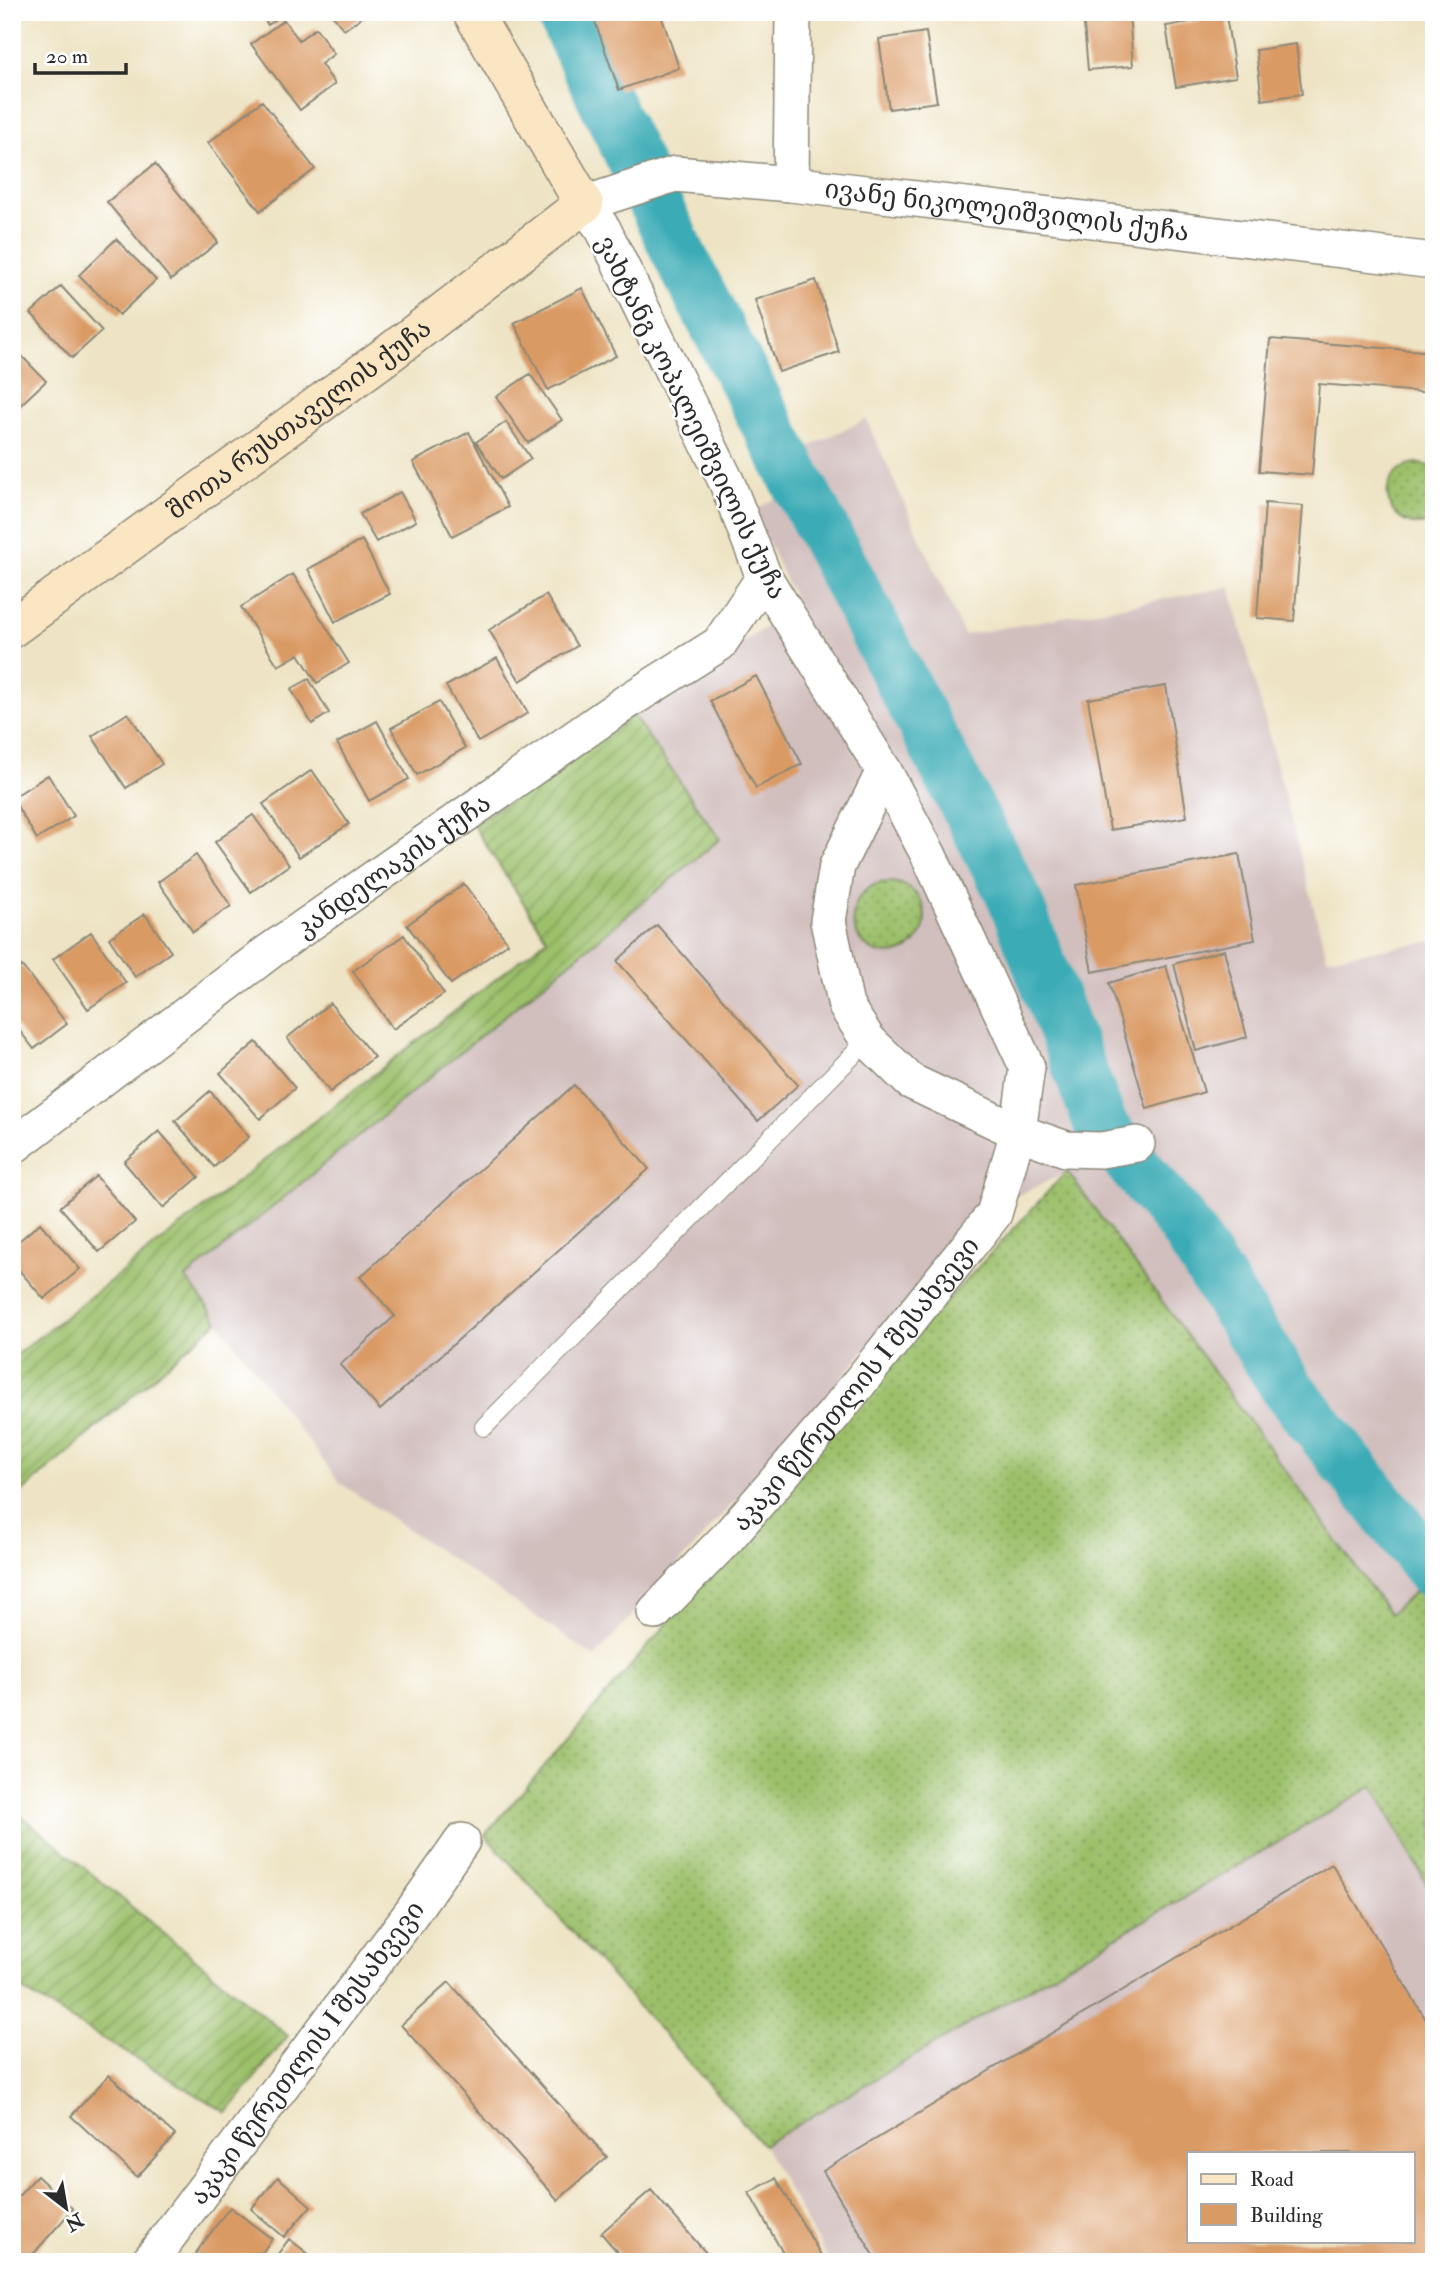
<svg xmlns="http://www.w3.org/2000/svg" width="1446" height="2274" font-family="'IM FELL Double Pica','Noto Serif Georgian',serif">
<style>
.industrial{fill:#d1bfbe;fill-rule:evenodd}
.grass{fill:url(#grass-dots);stroke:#64764a;stroke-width:2}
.garden{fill:url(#garden-furrows);stroke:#64764a;stroke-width:2}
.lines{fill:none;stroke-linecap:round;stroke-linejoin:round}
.river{stroke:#3babb6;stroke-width:54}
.building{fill:#da9a63;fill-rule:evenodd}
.lane-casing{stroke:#8c8878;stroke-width:20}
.street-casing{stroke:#8c8878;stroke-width:38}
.secondary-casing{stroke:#8c8878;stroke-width:41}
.lane{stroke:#fff;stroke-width:18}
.street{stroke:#fff;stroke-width:35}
.secondary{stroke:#fbe6c3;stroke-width:38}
.labels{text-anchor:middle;stroke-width:5;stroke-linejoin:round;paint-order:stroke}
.street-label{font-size:26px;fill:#2b2b2b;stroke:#fff}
</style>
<defs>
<pattern id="grass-dots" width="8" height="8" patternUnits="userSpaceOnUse" patternTransform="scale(1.75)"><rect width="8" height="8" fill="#9cc06a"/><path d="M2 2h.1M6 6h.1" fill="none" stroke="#7f9c57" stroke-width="1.8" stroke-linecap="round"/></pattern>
<pattern id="garden-furrows" width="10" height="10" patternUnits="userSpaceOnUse" patternTransform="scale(1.75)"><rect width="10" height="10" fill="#9cc06a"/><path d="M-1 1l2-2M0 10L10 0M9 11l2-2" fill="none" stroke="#7f9c57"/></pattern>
</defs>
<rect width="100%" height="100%" fill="#fff"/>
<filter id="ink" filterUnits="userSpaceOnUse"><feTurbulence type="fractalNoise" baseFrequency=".0143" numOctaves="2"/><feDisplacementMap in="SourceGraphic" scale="14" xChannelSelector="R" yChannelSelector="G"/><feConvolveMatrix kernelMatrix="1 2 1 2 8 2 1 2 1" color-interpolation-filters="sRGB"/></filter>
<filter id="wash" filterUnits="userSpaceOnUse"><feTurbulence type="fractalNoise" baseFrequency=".00686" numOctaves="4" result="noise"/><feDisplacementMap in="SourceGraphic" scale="28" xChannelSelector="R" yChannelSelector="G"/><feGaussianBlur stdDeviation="1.57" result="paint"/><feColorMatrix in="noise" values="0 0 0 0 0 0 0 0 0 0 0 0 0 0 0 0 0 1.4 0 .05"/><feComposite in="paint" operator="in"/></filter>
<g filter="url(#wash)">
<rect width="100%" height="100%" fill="#eee4c5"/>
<path class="industrial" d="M 866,419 L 964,635 L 1230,587 L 1327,958 L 1434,941 L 1434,1574 L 1391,1615 L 1067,1172 L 981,1213 L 784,1446 L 595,1657 L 340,1483 L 186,1279 L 719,840 L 633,715 L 798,606 L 754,511 L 779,496 L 766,468 Z
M 1373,1786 L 1434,1897 L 1434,2262 L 829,2262 L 763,2145 ZM 1189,2153 L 1413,2153 L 1413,2241 L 1189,2241 Z"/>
<path class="grass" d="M 1416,463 L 1434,467 L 1434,520 C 1390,541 1365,474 1416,463 Z
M853 918a36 36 0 1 1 72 0a36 36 0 1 1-72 0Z
M 1067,1171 L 1390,1614 L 1434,1574 L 1434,1897 L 1373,1786 L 763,2145 L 485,1835 L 928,1321 Z"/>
<path class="garden" d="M 633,715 L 720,839 L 186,1278 L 218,1321 L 12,1501 L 12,1358 L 547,939 L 473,825 Z
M 12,1808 L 288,2036 L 227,2113 L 12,1984 Z"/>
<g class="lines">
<path class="river" d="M 562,12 L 683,262 L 1013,895 L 1102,1128 L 1182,1223 L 1288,1389 L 1434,1572"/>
</g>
<g id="blocks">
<path class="building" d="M 260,12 L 287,12 L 268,25 Z
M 330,12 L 369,12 L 344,30 Z
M 603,12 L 660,12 L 679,68 L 619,90 L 593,16 Z
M 1105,12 L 1129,12 L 1133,66 L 1088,70 L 1083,14 Z
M 1226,16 L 1236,77 L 1176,87 L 1166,26 Z
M 284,20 L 299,40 L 316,28 L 334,54 L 321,64 L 335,84 L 300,110 L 251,44 Z
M 926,32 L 937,102 L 889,109 L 879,39 Z
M 1296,44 L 1302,94 L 1262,100 L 1256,50 Z
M 262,101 L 315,169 L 260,211 L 208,143 Z
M 155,164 L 218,242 L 171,280 L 107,202 Z
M 116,239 L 156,280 L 119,315 L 79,275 Z
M 816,280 L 839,352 L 779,372 L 755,300 Z
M 61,286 L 102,331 L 72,358 L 31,313 Z
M 582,288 L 616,356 L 548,390 L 514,323 Z
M 1270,339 L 1434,352 L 1434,393 L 1319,384 L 1312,475 L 1259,471 Z
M 12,346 L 46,381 L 16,409 L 12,405 Z
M 530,374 L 562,420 L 528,443 L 496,397 Z
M 506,422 L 531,459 L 501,479 L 476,442 Z
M 469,432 L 508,507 L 452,536 L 413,462 Z
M 400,492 L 416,521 L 376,542 L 360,514 Z
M 1265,503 L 1303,506 L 1294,621 L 1257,618 Z
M 362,540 L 390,594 L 335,622 L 308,569 Z
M 293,574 L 349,663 L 317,683 L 299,654 L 278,666 L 241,607 Z
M 546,595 L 577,646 L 520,681 L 489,630 Z
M 497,658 L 528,713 L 478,742 L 446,686 Z
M 756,676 L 802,764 L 756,788 L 710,701 Z
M 309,679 L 329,713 L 312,724 L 291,689 Z
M 1166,686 L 1187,817 L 1110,830 L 1088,699 Z
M 439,702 L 465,748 L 417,775 L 391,728 Z
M 128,713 L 162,764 L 126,788 L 92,736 Z
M 377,721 L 409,779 L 369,801 L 337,743 Z
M 312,770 L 349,824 L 299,857 L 263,804 Z
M 48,775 L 74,816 L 37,839 L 12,798 Z
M 253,815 L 289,865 L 251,892 L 215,842 Z
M 1239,854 L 1255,940 L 1092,972 L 1076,885 Z
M 196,855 L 231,906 L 193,932 L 158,882 Z
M 464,884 L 508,943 L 451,984 L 407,925 Z
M 145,914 L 171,952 L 135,977 L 109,938 Z
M 657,925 L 798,1085 L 758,1121 L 617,961 Z
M 91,932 L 126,983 L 88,1009 L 53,959 Z
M 404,935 L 444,994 L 393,1029 L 353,971 Z
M 1224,950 L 1247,1037 L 1196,1051 L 1174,964 Z
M 22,966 L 67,1024 L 34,1049 L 12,1021 L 12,974 Z
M 1166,966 L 1204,1092 L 1147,1109 L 1109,983 Z
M 330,1003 L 374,1057 L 330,1092 L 287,1038 Z
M 256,1042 L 295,1088 L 260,1119 L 220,1073 Z
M 574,1085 L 649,1169 L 380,1410 L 340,1365 L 395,1316 L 360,1277 Z
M 210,1091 L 249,1137 L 214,1167 L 175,1121 Z
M 159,1131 L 199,1177 L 163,1208 L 124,1162 Z
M 96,1176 L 135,1222 L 99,1252 L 60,1207 Z
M 40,1223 L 80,1269 L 44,1299 L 12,1262 L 12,1247 Z
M 1332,1864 L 1434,2033 L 1434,2262 L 878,2262 L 823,2171 ZM 1189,2153 L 1413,2153 L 1413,2241 L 1189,2241 Z
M 449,1982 L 607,2157 L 558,2200 L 401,2025 Z
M 109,2075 L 175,2135 L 137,2177 L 71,2116 Z
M 37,2176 L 73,2209 L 27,2261 L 12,2248 L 12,2203 Z
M 278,2177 L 311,2206 L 284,2237 L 251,2209 Z
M 776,2178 L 825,2262 L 788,2262 L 749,2193 Z
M 651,2190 L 714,2262 L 626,2262 L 601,2233 Z
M 230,2207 L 272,2239 L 255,2262 L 189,2262 Z
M 289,2239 L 319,2262 L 272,2262 Z"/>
</g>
</g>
<g filter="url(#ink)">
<use href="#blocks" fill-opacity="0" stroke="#8c8878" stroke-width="2"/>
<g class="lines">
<defs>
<path id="lane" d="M 484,1427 L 868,1040"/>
<g id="street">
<path d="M 791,184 L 793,12"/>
<path d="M 884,771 L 837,866 L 828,921 L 846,1006 L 868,1040 L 910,1081 L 1018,1132 L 1066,1149 L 1101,1150 L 1137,1144"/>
<path id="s1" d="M 12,1147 L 270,951 L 625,703 L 719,644 L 764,577"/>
<path id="s2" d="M 655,1612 L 728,1537 L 835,1413 L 994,1214 L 1018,1132 L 1027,1067 L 929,856 L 884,771 L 764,577 L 727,483 L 603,229 L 584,204 L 675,174 L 791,184 L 1434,261"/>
<path id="s3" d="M 149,2262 L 410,1915 L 462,1841"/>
</g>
<g id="secondary">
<path id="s4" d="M 12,628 L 391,352 L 584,204 L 472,12"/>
</g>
</defs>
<use href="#lane" class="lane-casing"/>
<use href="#street" class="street-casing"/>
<use href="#secondary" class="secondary-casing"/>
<use href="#lane" class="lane"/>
<use href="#street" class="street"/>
<use href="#secondary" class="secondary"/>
</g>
</g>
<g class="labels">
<g class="street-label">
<text dy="9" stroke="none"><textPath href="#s2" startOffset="2076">ივანე ნიკოლეიშვილის ქუჩა</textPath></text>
<text transform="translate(692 417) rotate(64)" y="9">ვახტანგ კოპალეიშვილის ქუჩა</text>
<text dy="9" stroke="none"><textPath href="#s4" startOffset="355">შოთა რუსთაველის ქუჩა</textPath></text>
<text dy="9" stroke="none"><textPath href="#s1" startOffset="474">კანდელაკის ქუჩა</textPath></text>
<text dy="9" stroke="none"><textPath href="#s2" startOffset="304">აკაკი წერეთლის I შესახვევი</textPath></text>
<text dy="9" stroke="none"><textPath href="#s3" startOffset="262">აკაკი წერეთლის I შესახვევი</textPath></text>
</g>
</g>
<rect width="1446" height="2274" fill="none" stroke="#fff" stroke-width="42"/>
<rect x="1187" y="2152" width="228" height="91" fill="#ffffff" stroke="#aaaaaa" stroke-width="2"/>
<rect x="1201" y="2174" width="35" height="10" fill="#fbe6c3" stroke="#aaaaaa" stroke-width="2"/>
<text x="1250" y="2186" font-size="21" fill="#2b2b2b">Road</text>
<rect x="1201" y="2204" width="35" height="21" fill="#da9a63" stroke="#aaaaaa" stroke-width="2"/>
<text x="1250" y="2222" font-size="21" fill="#2b2b2b">Building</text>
<g transform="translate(66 2208) rotate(149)" stroke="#ffffff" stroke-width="5" paint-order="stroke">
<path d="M0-5L12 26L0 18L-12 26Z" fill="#2b2b2b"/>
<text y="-10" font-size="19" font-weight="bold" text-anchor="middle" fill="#2b2b2b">N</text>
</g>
<path d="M35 63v10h91v-10" fill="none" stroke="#2b2b2b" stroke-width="3.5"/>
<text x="46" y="63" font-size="21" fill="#2b2b2b" stroke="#ffffff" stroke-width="5" paint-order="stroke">20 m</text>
</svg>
